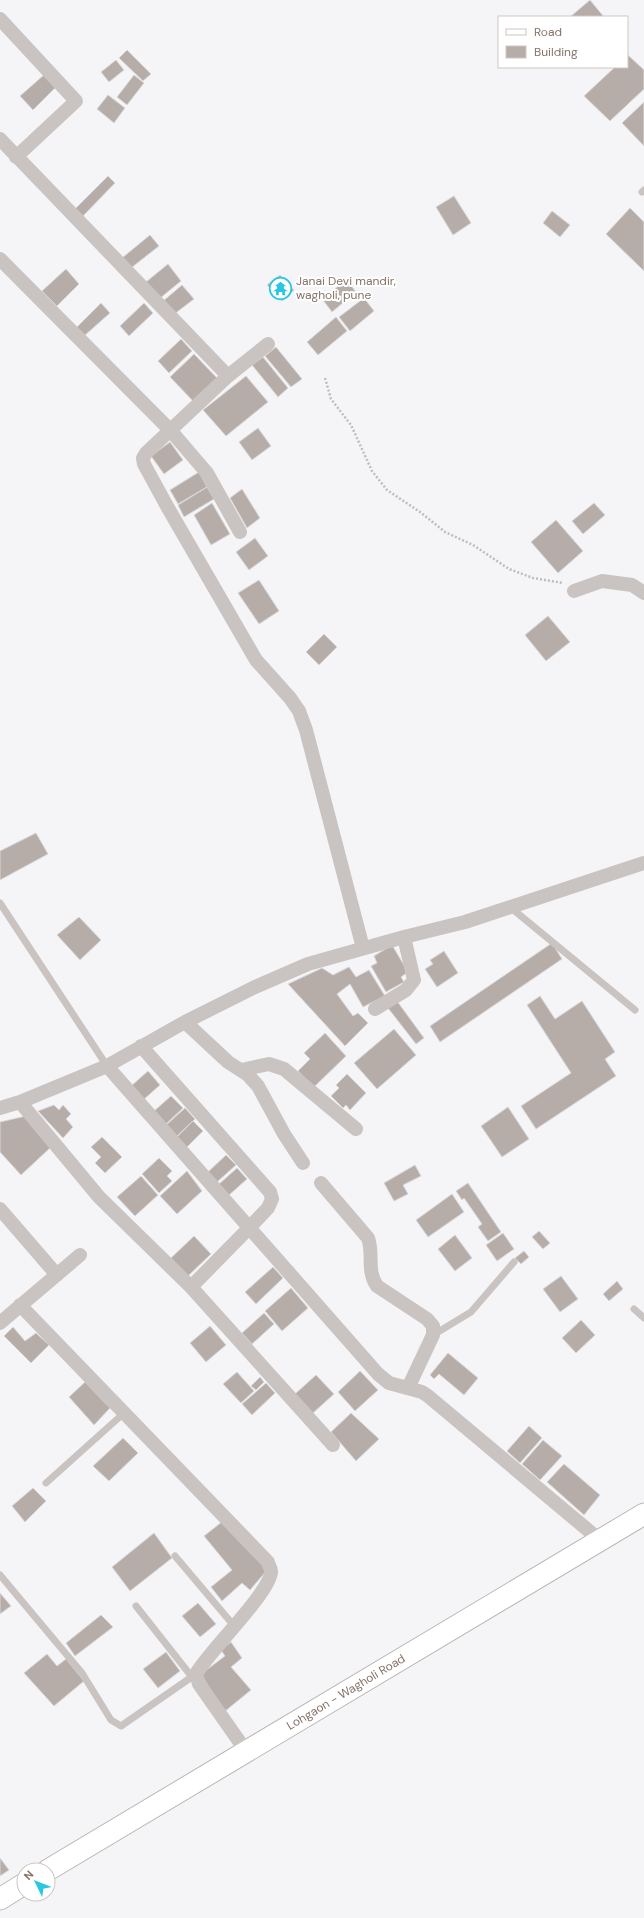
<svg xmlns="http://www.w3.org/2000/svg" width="644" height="1918" font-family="'DM Sans',sans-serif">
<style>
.building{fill:#b7ada8;stroke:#d8d8da}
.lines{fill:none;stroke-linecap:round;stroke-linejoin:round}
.primary-casing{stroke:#bcb6b3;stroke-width:23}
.path{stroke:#c0bcb9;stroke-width:2.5;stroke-dasharray:2 2;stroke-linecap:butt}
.service{stroke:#c9c4c1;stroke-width:7}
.minor{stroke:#c9c4c1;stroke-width:14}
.primary{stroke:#fff;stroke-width:21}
.labels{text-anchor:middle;stroke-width:4;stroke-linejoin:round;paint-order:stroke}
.poi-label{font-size:12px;fill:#867267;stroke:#fff;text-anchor:start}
.street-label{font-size:12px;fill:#867267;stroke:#fff}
</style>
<rect width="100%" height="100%" fill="#f5f5f8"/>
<path class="building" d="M 590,0 L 604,17 L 570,17 Z
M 127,50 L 151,74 L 143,81 L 119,58 Z
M 628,55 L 644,70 L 644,89 L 610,121 L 584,96 L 615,67 L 627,67 Z
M 116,60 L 124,70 L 109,82 L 101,72 Z
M 45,74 L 57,86 L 33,110 L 20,96 Z
M 134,75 L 144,83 L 127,105 L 117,97 Z
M 108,95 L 125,108 L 114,123 L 97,109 Z
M 644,102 L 644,146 L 622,123 Z
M 108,176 L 115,183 L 82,217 L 74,210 Z
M 454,196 L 471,223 L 453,235 L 436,207 Z
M 630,208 L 644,222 L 644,271 L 606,234 Z
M 552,211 L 570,225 L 560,237 L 543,223 Z
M 150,235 L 159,246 L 131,268 L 122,258 Z
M 168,264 L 181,281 L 159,299 L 146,282 Z
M 66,269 L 79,284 L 57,306 L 42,291 Z
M 280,275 L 294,290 L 282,301 L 267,285 Z
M 346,279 L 356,292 L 332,312 L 323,300 Z
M 182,285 L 194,299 L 173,315 L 162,302 Z
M 364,298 L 374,311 L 350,331 L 339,317 Z
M 101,303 L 110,313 L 84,336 L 76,328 Z
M 144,303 L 153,313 L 129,336 L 120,326 Z
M 336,317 L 347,331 L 318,355 L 307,342 Z
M 181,339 L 192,351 L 169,373 L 158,361 Z
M 276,347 L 302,379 L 291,387 L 265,356 Z
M 194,354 L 217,378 L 193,401 L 170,377 Z
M 263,357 L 288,388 L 278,397 L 252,365 Z
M 246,376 L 268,402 L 226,436 L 203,410 Z
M 258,428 L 271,446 L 252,460 L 239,442 Z
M 170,442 L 183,460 L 164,474 L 151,456 Z
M 199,472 L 207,487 L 178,504 L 170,490 Z
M 207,487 L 214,499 L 184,517 L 178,505 Z
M 242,489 L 260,518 L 247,528 L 230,498 Z
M 212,503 L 230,534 L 211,545 L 194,515 Z
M 594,503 L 605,515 L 583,534 L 572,521 Z
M 556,520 L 583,551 L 558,573 L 531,542 Z
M 255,538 L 268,556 L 249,570 L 236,552 Z
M 259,580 L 279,611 L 259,624 L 238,593 Z
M 548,616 L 570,642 L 546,661 L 525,635 Z
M 324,634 L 337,647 L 319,665 L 306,652 Z
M 36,833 L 48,854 L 0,880 L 0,851 Z
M 79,917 L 101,940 L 80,960 L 57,935 Z
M 552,943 L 562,959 L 440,1042 L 430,1026 Z
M 392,945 L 408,972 L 401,977 L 404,982 L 386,992 L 371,966 L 377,963 L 374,956 Z
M 444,951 L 458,973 L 437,987 L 425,969 L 433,964 L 430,960 Z
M 349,967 L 356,977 L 369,970 L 385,996 L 363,1007 L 350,984 L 337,994 L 353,1016 L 358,1013 L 368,1023 L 345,1046 L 288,984 L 322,968 L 333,975 Z
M 540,996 L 555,1019 L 582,1001 L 615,1052 L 605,1059 L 616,1076 L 536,1129 L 521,1106 L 571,1073 L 527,1005 Z
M 397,1001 L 424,1038 L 416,1044 L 388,1008 Z
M 394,1029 L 416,1055 L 377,1089 L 354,1063 Z
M 325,1033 L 346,1056 L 314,1087 L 298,1071 L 310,1059 L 304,1053 Z
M 148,1071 L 160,1085 L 142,1101 L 130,1087 Z
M 347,1074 L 366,1093 L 350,1110 L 346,1105 L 343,1108 L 331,1096 L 339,1088 L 336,1085 Z
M 171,1096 L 183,1108 L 165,1125 L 153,1112 Z
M 54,1105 L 59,1110 L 63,1105 L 71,1114 L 66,1119 L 73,1127 L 63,1138 L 38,1111 Z
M 508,1107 L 529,1139 L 502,1157 L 481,1126 Z
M 185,1108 L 195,1119 L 176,1137 L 165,1126 Z
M 26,1116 L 50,1148 L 21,1175 L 0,1152 L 0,1122 Z
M 193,1121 L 203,1131 L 186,1148 L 176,1138 Z
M 102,1137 L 122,1157 L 105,1173 L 95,1163 L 101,1157 L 91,1147 Z
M 226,1155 L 236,1165 L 217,1182 L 208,1172 Z
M 159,1158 L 172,1171 L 167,1176 L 172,1181 L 159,1193 L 142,1174 Z
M 415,1165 L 421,1176 L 403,1185 L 408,1194 L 394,1201 L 384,1183 Z
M 237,1168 L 247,1179 L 228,1196 L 218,1185 Z
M 187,1171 L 202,1191 L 177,1214 L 160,1196 Z
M 141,1176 L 158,1195 L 135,1216 L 117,1197 Z
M 468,1183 L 501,1232 L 488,1241 L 478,1227 L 482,1224 L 464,1198 L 462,1200 L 456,1191 Z
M 452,1194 L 464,1212 L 428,1237 L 416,1220 Z
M 539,1231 L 550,1243 L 543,1249 L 532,1237 Z
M 503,1233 L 514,1249 L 497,1261 L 486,1245 Z
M 455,1235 L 472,1258 L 455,1271 L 438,1249 Z
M 194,1236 L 211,1254 L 188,1276 L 171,1258 Z
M 524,1251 L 529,1257 L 521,1264 L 515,1258 Z
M 273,1267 L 283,1278 L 256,1304 L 245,1292 Z
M 561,1276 L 578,1299 L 560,1312 L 543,1289 Z
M 617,1281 L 623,1289 L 609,1301 L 603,1294 Z
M 291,1288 L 308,1308 L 282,1331 L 265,1311 Z
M 264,1313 L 274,1324 L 252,1344 L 242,1333 Z
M 581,1320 L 595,1335 L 576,1353 L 562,1338 Z
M 210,1326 L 226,1345 L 206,1362 L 190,1343 Z
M 13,1327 L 25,1341 L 36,1333 L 49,1345 L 31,1363 L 4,1336 Z
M 448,1353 L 478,1378 L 464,1395 L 439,1374 L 434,1379 L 430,1375 Z
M 360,1371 L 378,1390 L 355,1411 L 338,1392 Z
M 237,1372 L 254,1391 L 241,1403 L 223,1384 Z
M 316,1375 L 334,1394 L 313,1413 L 295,1394 Z
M 260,1377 L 264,1382 L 256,1390 L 251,1386 Z
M 85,1382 L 110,1408 L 94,1425 L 69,1397 Z
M 266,1383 L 275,1393 L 252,1415 L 242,1404 Z
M 351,1413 L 379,1439 L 356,1461 L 331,1432 Z
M 529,1426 L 542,1438 L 520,1463 L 507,1451 Z
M 123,1438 L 138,1453 L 109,1481 L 93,1466 Z
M 543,1440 L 562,1456 L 540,1480 L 522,1464 Z
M 564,1464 L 600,1495 L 584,1515 L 547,1482 Z
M 33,1488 L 46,1501 L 25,1522 L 12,1506 Z
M 223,1521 L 268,1569 L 250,1590 L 242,1583 L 222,1601 L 211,1587 L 232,1570 L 204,1536 Z
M 154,1533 L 172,1558 L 130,1591 L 112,1567 Z
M 0,1593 L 11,1606 L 0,1614 Z
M 198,1603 L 216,1624 L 200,1637 L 182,1616 Z
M 101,1615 L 113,1627 L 75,1656 L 66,1643 Z
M 231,1642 L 242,1658 L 231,1667 L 251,1690 L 224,1712 L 201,1674 L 225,1656 L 221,1650 Z
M 166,1652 L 180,1671 L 158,1688 L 143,1669 Z
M 47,1654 L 57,1666 L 66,1659 L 84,1681 L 54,1706 L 24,1673 Z
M 0,1858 L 9,1870 L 0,1876 Z"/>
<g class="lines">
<defs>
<g id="primary">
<path id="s1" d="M 48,1870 L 644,1514"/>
<path d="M 0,1899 L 24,1884"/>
</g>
</defs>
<use href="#primary" class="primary-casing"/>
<path class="path" d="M 325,378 L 331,399 L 351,425 L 372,471 L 387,490 L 420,512 L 445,532 L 473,545 L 509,569 L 533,578 L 563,583"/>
<path class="service" d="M 642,192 L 644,190
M 0,903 L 107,1066
M 510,907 L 635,1010
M 634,1309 L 644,1318
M 433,1335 L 471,1312 L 514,1262
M 46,1483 L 124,1413
M 175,1556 L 235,1627
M 0,1575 L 82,1673 L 111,1720 L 121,1726 L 196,1674
M 136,1606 L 192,1677"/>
<path class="minor" d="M 0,19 L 76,101 L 16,157
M 0,139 L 228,376 L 146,453 L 143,458 L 144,464 L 168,508 L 256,660 L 290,698 L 299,711 L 306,730 L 363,948
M 0,259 L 171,431 L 207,473 L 240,532
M 228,376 L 268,344
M 574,591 L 602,581 L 632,585 L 644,593
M 375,1009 L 406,990 L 414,980 L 404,937
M 185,1022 L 228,1062 L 248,1075 L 258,1086 L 284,1134 L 303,1163
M 141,1046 L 270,1192 L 272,1199 L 268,1208 L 249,1228 L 191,1287
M 241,1070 L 269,1064 L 284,1069 L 356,1129
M 20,1102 L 99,1197 L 191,1287 L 333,1445
M 0,1108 L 20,1102 L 107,1066
M 321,1183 L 368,1238 C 374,1254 366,1270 377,1286 L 427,1319 L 433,1326 L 433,1335 L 408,1388
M 0,1209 L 57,1275
M 20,1305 L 268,1562 C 268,1564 271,1568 271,1571 C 272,1591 208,1652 196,1674 L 199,1684 L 246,1751
M 0,1323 L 80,1255
M 601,1541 L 428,1396 L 422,1392 L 389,1383 L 378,1374 L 107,1066 L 185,1022 L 255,987 L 308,964 L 404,937 L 465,922 L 644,863"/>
<use href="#primary" class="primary"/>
</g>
<defs>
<symbol id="temple-ring" viewBox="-11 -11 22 22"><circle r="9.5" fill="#fff" stroke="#2ac7e3" stroke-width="1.5"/><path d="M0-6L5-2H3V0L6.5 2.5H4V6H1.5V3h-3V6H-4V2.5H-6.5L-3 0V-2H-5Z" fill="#2ac7e3"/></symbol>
</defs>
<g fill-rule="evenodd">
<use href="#temple-ring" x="268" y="276" width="25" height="25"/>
</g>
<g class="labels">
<g class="poi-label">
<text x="296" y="285">Janai Devi mandir,<tspan x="296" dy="14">wagholi, pune</tspan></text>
</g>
<g class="street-label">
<text dy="4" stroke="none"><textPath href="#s1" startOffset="347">Lohgaon - Wagholi Road</textPath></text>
</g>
</g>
<rect x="498" y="16" width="130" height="52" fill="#ffffff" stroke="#cfc7c2"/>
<rect x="506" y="29" width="20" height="6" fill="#ffffff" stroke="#cfc7c2"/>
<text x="534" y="36" font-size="12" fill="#867267">Road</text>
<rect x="506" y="46" width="20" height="12" fill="#b7ada8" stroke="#cfc7c2"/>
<text x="534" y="56" font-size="12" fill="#867267">Building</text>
<g transform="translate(36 1882) rotate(313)"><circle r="19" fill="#ffffff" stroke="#cfc7c2"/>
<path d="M0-3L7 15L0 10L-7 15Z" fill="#2ac7e3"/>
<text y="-6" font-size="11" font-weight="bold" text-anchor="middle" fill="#867267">N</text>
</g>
</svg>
